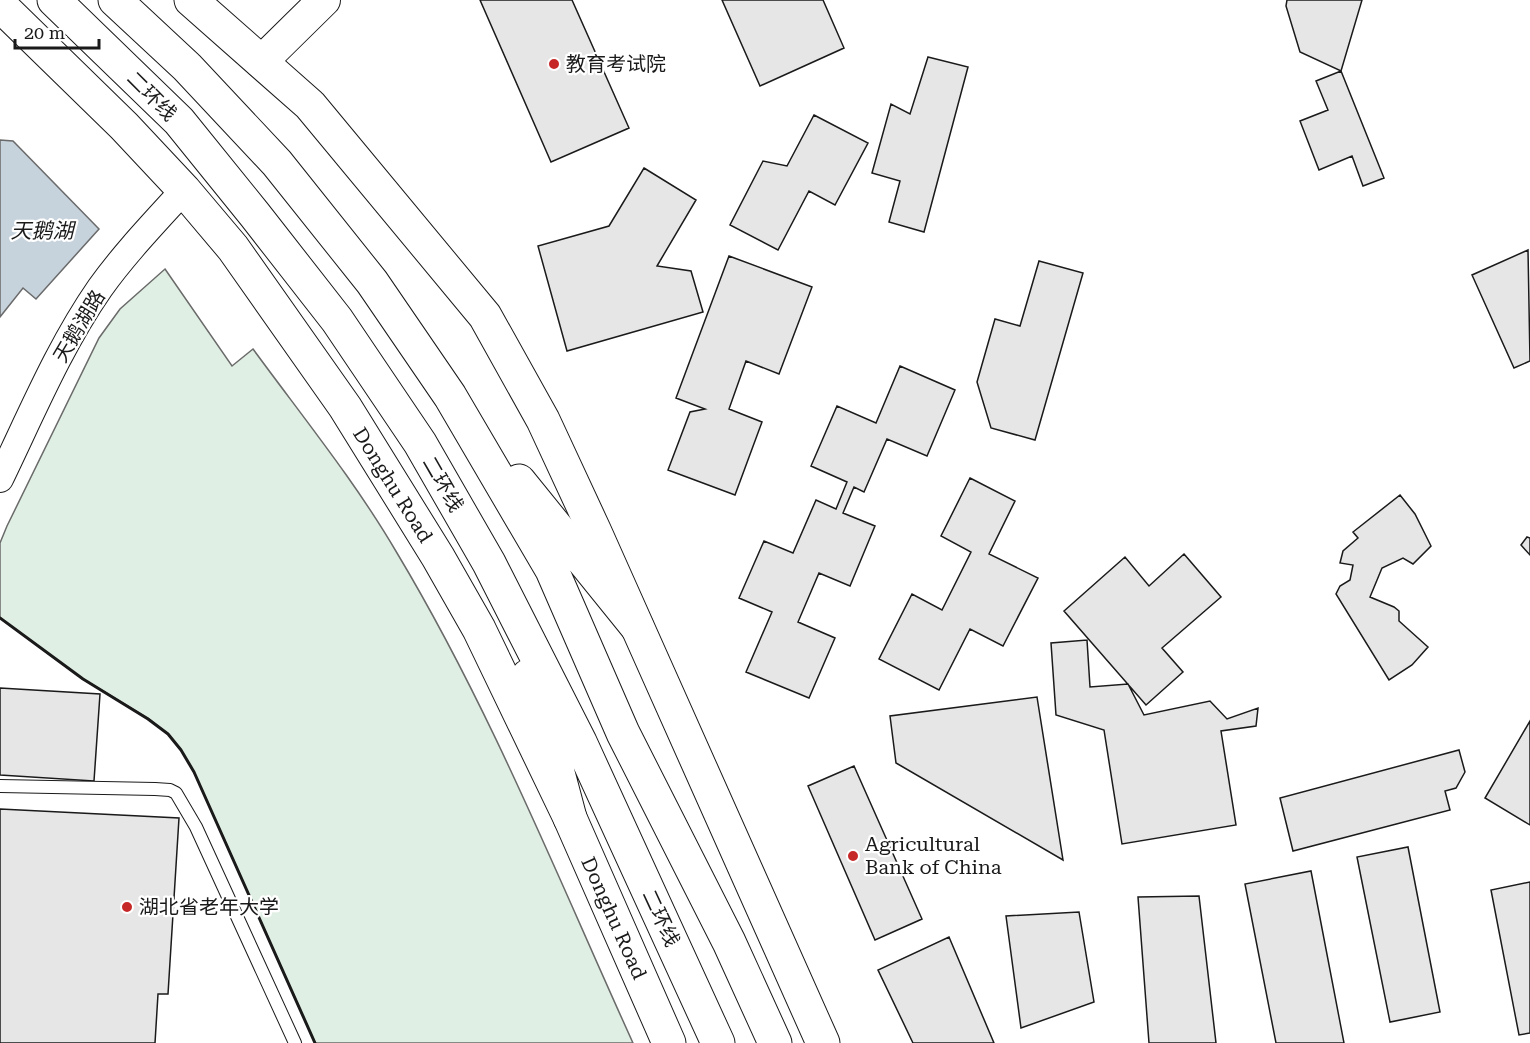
<svg xmlns="http://www.w3.org/2000/svg" width="1530" height="1043" font-family="'Roboto Serif','Noto Sans SC',serif">
<style>
.green{fill:#e0efe3;stroke:#6a6a6a;stroke-width:1.5}
.water{fill:#c6d2dc;stroke:#6a6a6a;stroke-width:1.5}
.building{fill:#e6e6e6;stroke:#1a1a1a;stroke-width:1.5}
.lines{fill:none;stroke-linecap:round;stroke-linejoin:round}
.service-casing{stroke:#1a1a1a;stroke-width:14}
.minor-casing{stroke:#1a1a1a;stroke-width:28}
.tertiary-casing{stroke:#1a1a1a;stroke-width:34}
.primary-casing{stroke:#1a1a1a;stroke-width:35}
.trunk-casing{stroke:#1a1a1a;stroke-width:35}
.service{stroke:#fff;stroke-width:12}
.minor{stroke:#fff;stroke-width:26}
.tertiary{stroke:#fff;stroke-width:32}
.primary{stroke:#fff;stroke-width:33}
.trunk{stroke:#fff;stroke-width:33}
.wall{stroke:#1a1a1a;stroke-width:3}
.poi-dot{fill:#c62828;stroke:#fff;stroke-width:2}
.labels{text-anchor:middle;stroke-width:4.5;stroke-linejoin:round;paint-order:stroke}
.poi-label{font-size:20px;fill:#1a1a1a;stroke:#fff;text-anchor:start}
.street-label{font-size:20px;fill:#1a1a1a;stroke:#fff}
.water-label{font-size:21px;font-style:italic;fill:#1a1a1a;stroke:#fff}
</style>
<rect width="100%" height="100%" fill="#fff"/>
<path class="green" d="M 165,269 L 232,366 L 253,349 C 302,416 355,481 397,553 C 490,708 558,878 633,1043 L 315,1043 L 194,772 L 181,750 L 168,734 L 148,718 L 83,679 L 0,618 L 0,543 L 7,526 L 99,338 L 120,309 Z"/>
<path class="water" d="M 0,140 L 13,141 L 99,229 L 36,299 L 23,288 L 0,317 Z"/>
<path class="building" d="M 480,0 L 572,0 L 629,128 L 551,162 Z
M 722,0 L 823,0 L 844,48 L 760,86 Z
M 1287,0 L 1362,0 L 1341,71 L 1300,52 L 1286,6 Z
M 928,57 L 968,67 L 924,232 L 889,222 L 900,181 L 872,173 L 891,104 L 910,114 Z
M 1341,71 L 1384,178 L 1363,186 L 1352,156 L 1319,170 L 1300,121 L 1328,110 L 1316,81 Z
M 814,115 L 868,143 L 835,205 L 809,191 L 778,250 L 730,225 L 763,161 L 787,166 Z
M 644,168 L 696,200 L 657,266 L 691,271 L 703,312 L 567,351 L 538,246 L 609,226 Z
M 1528,250 L 1530,361 L 1514,368 L 1472,275 Z
M 729,256 L 812,287 L 779,374 L 746,361 L 729,409 L 762,422 L 735,495 L 668,470 L 690,412 L 705,409 L 676,398 Z
M 1039,261 L 1083,273 L 1035,440 L 991,428 L 977,382 L 995,319 L 1020,326 Z
M 900,366 L 955,390 L 927,456 L 887,439 L 864,492 L 854,487 L 843,513 L 875,526 L 850,586 L 819,573 L 798,622 L 835,638 L 809,698 L 746,672 L 772,612 L 739,598 L 764,541 L 793,553 L 816,500 L 836,509 L 847,482 L 811,466 L 837,406 L 876,423 Z
M 970,478 L 1015,501 L 989,554 L 1038,578 L 1003,646 L 970,629 L 939,690 L 879,659 L 912,594 L 942,610 L 971,552 L 941,536 Z
M 1400,495 L 1415,514 L 1431,546 L 1413,564 L 1403,558 L 1382,568 L 1370,597 L 1394,607 L 1399,611 L 1399,621 L 1428,647 L 1412,665 L 1389,680 L 1336,594 L 1340,586 L 1350,580 L 1353,565 L 1340,563 L 1343,551 L 1358,538 L 1353,532 Z
M 1527,537 L 1530,538 L 1530,555 L 1521,545 Z
M 1184,554 L 1221,597 L 1162,648 L 1183,672 L 1146,705 L 1064,611 L 1125,557 L 1149,586 Z
M 1087,640 L 1090,687 L 1128,684 L 1144,715 L 1210,701 L 1227,719 L 1258,708 L 1256,726 L 1221,731 L 1236,825 L 1122,844 L 1104,730 L 1056,715 L 1051,643 Z
M 0,688 L 100,694 L 94,781 L 0,775 Z
M 1037,697 L 1063,860 L 896,763 L 890,716 Z
M 1530,721 L 1530,825 L 1485,798 Z
M 1459,750 L 1465,772 L 1456,788 L 1445,791 L 1450,810 L 1293,851 L 1280,798 Z
M 854,766 L 922,919 L 875,940 L 808,786 Z
M 0,809 L 179,818 L 168,994 L 158,994 L 155,1043 L 0,1043 Z
M 1408,847 L 1440,1012 L 1390,1022 L 1357,857 Z
M 1311,871 L 1344,1043 L 1276,1043 L 1245,884 Z
M 1530,882 L 1530,1033 L 1519,1035 L 1491,890 Z
M 1199,896 L 1216,1043 L 1149,1043 L 1138,897 Z
M 1079,912 L 1094,1002 L 1021,1028 L 1006,916 Z
M 949,937 L 994,1043 L 913,1043 L 878,970 Z"/>
<g class="lines">
<defs>
<path id="service" d="M 0,786 L 155,789 L 170,790 L 176,793 L 196,827 L 295,1043"/>
<path id="minor" d="M 0,479 C 31,415 59,347 100,288 C 125,253 155,222 184,190"/>
<path id="tertiary" d="M 261,62 L 324,0"/>
<path id="primary" d="M 191,0 L 310,105 L 485,316 L 543,420 L 595,532 L 823,1043
M 0,5 L 124,126 L 184,190 L 233,248 L 345,407 L 438,557 L 479,629 L 570,818 L 669,1043"/>
<path id="trunk" d="M 54,0 L 179,121 L 255,215 L 337,320 L 420,443 L 489,563 L 580,742 L 718,1043
M 115,0 L 187,67 L 277,163 L 372,282 L 450,396 L 552,570 L 623,733 L 729,942 L 775,1043
M 519,481 L 637,627
M 528,676 L 548,735 L 570,818"/>
</defs>
<use href="#service" class="service-casing"/>
<use href="#minor" class="minor-casing"/>
<use href="#tertiary" class="tertiary-casing"/>
<use href="#primary" class="primary-casing"/>
<use href="#trunk" class="trunk-casing"/>
<use href="#service" class="service"/>
<use href="#minor" class="minor"/>
<use href="#tertiary" class="tertiary"/>
<use href="#primary" class="primary"/>
<use href="#trunk" class="trunk"/>
<path class="wall" d="M 0,618 L 83,679 L 148,719 L 168,734 L 181,750 L 194,772 L 315,1043"/>
</g>
<g class="poi-dot">
<circle cx="554" cy="64" r="6"/>
<circle cx="853" cy="856" r="6"/>
<circle cx="127" cy="907" r="6"/>
</g>
<g class="labels">
<g class="poi-label">
<text x="566" y="71">教育考试院</text>
<text x="865" y="851">Agricultural<tspan x="865" dy="23">Bank of China</tspan></text>
<text x="139" y="914">湖北省老年大学</text>
</g>
<g class="street-label">
<text transform="translate(152 96) rotate(45)" y="7">二环线</text>
<text transform="translate(79 326) rotate(-59)" y="7">天鹅湖路</text>
<text transform="translate(443 484) rotate(60)" y="7">二环线</text>
<text transform="translate(393 485) rotate(58)" y="7">Donghu Road</text>
<text transform="translate(614 918) rotate(66)" y="7">Donghu Road</text>
<text transform="translate(661 918) rotate(65)" y="7">二环线</text>
</g>
<g class="water-label">
<text x="42" y="238">天鹅湖</text>
</g>
</g>
<path d="M15 39v9h84v-9" fill="none" stroke="#1a1a1a" stroke-width="3"/>
<text x="24" y="39" font-size="18" fill="#1a1a1a" stroke="#ffffff" stroke-width="4.5" paint-order="stroke">20 m</text>
</svg>
